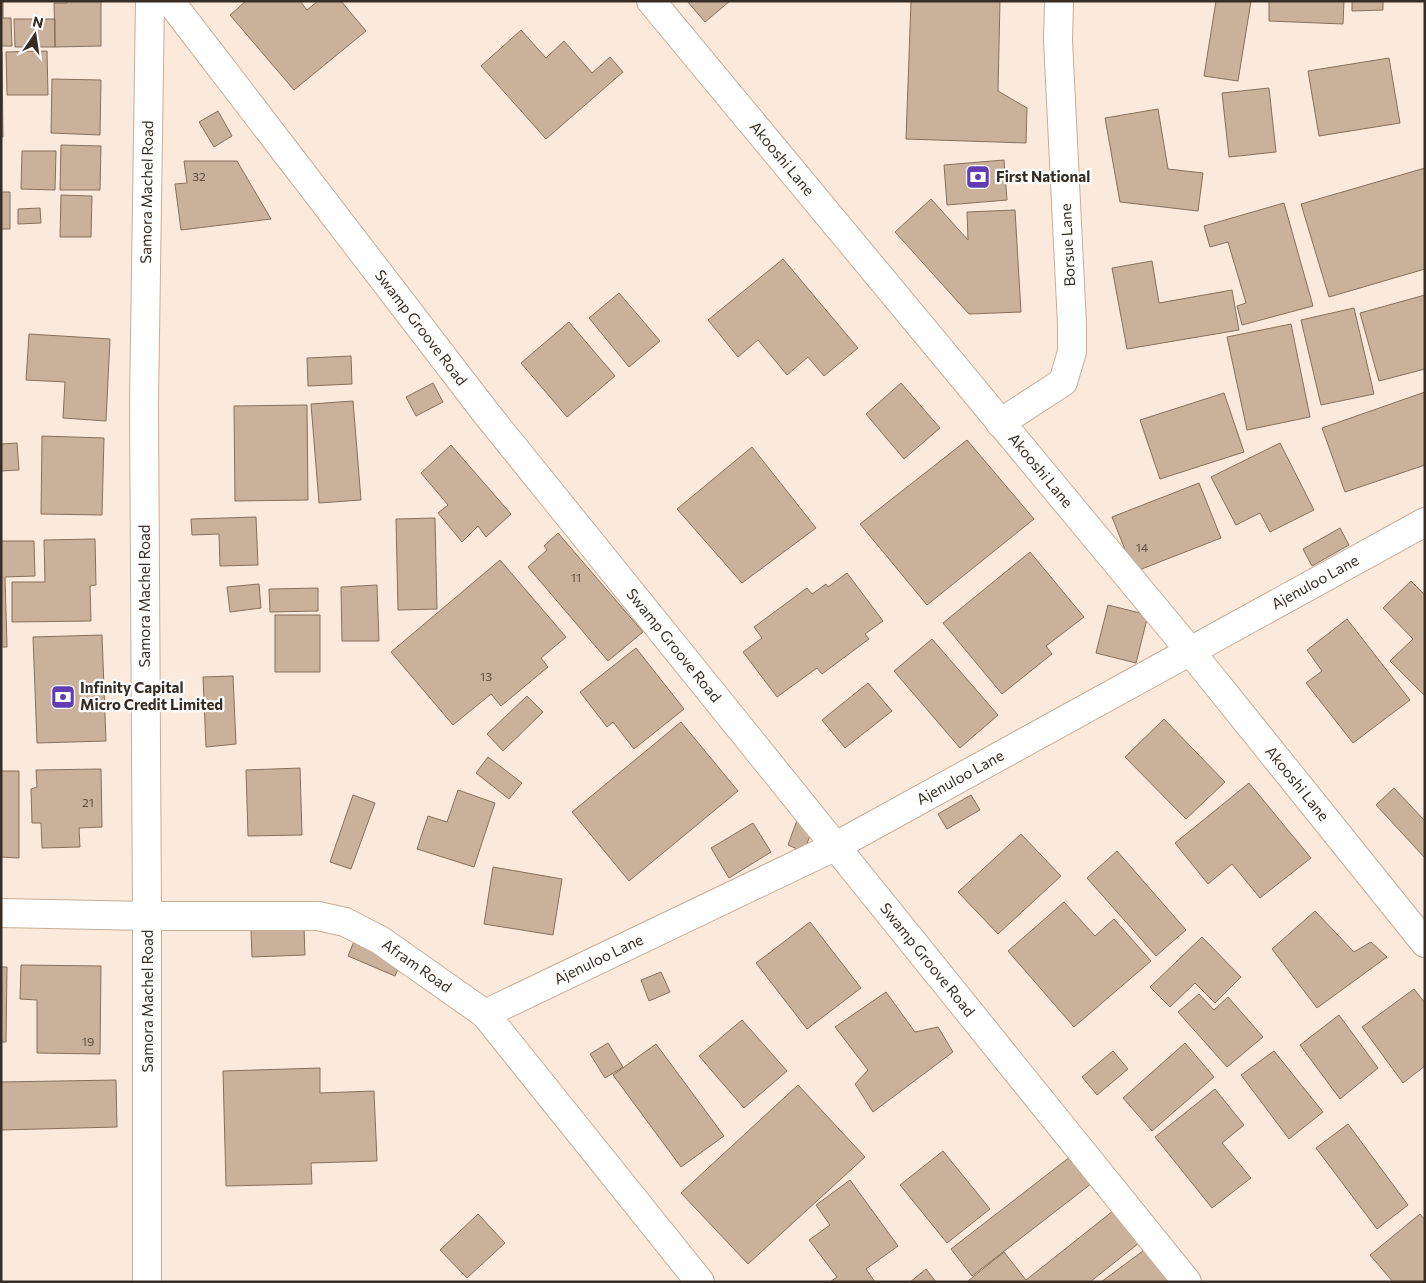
<svg xmlns="http://www.w3.org/2000/svg" width="1426" height="1283" font-family="Commissioner,sans-serif">
<style>
.building{fill:#cab19c;stroke:#876f5a}
.lines{fill:none;stroke-linecap:round;stroke-linejoin:round}
.street-casing{stroke:#c7ad96;stroke-width:30}
.street{stroke:#fff;stroke-width:28}
.labels{text-anchor:middle;stroke-width:4.5;stroke-linejoin:round;paint-order:stroke}
.number-label{font-size:12px;fill:#5c4e42}
.street-label{font-size:15px;fill:#382d24;stroke:#fff}
.poi-label{font-size:15px;font-weight:bold;fill:#382d24;stroke:#fff;text-anchor:start}
</style>
<rect width="100%" height="100%" fill="#fbeadc"/>
<path class="building" d="M 1,1 L 3,1 L 3,18 L 11,18 L 12,46 L 1,46 Z
M 67,1 L 101,1 L 101,46 L 55,47 L 54,3 L 67,3 Z
M 246,1 L 300,1 L 307,10 L 318,1 L 341,1 L 366,31 L 294,90 L 230,15 Z
M 687,1 L 730,1 L 705,22 Z
M 911,1 L 1000,1 L 998,91 L 1027,108 L 1026,143 L 906,139 Z
M 1216,1 L 1251,1 L 1238,81 L 1204,76 Z
M 1269,1 L 1344,1 L 1343,24 L 1269,21 Z
M 1352,1 L 1383,1 L 1383,10 L 1352,11 Z
M 14,19 L 55,19 L 55,47 L 15,47 Z
M 521,30 L 546,58 L 564,41 L 592,73 L 610,57 L 623,72 L 546,139 L 481,66 Z
M 47,51 L 48,95 L 7,95 L 6,52 Z
M 1,52 L 2,52 L 3,137 L 1,137 Z
M 1389,58 L 1400,123 L 1319,136 L 1308,71 Z
M 52,79 L 101,80 L 100,135 L 51,133 Z
M 1269,88 L 1276,152 L 1229,157 L 1222,93 Z
M 1158,109 L 1168,169 L 1203,173 L 1198,211 L 1120,202 L 1105,118 Z
M 218,111 L 232,136 L 214,147 L 199,122 Z
M 61,145 L 101,146 L 100,190 L 60,190 Z
M 22,151 L 56,151 L 55,190 L 21,189 Z
M 1004,160 L 1007,200 L 947,205 L 944,165 Z
M 184,161 L 237,161 L 271,219 L 181,230 L 175,184 L 187,183 Z
M 1425,168 L 1425,269 L 1329,297 L 1301,204 Z
M 1,192 L 10,192 L 10,229 L 1,229 Z
M 61,195 L 92,196 L 91,237 L 60,237 Z
M 931,199 L 968,240 L 967,212 L 1015,210 L 1021,312 L 969,314 L 895,232 Z
M 1284,203 L 1313,306 L 1242,325 L 1237,306 L 1246,303 L 1228,242 L 1210,247 L 1204,226 Z
M 40,208 L 41,223 L 18,224 L 18,209 Z
M 783,259 L 858,348 L 824,376 L 808,357 L 787,375 L 758,340 L 738,357 L 708,320 Z
M 1152,261 L 1159,303 L 1232,290 L 1239,330 L 1127,349 L 1112,268 Z
M 619,293 L 660,341 L 629,367 L 589,318 Z
M 1425,295 L 1425,369 L 1379,381 L 1360,313 Z
M 1354,308 L 1374,394 L 1321,405 L 1301,320 Z
M 569,322 L 615,376 L 567,417 L 521,363 Z
M 1291,324 L 1310,417 L 1247,430 L 1227,337 Z
M 29,334 L 110,339 L 106,421 L 63,418 L 65,382 L 26,380 Z
M 351,356 L 352,384 L 308,386 L 307,358 Z
M 433,383 L 443,402 L 416,416 L 406,397 Z
M 901,383 L 940,428 L 904,459 L 866,414 Z
M 1425,392 L 1425,465 L 1345,492 L 1322,428 Z
M 1224,393 L 1244,452 L 1160,479 L 1140,420 Z
M 353,401 L 361,500 L 319,503 L 311,404 Z
M 307,405 L 308,500 L 235,501 L 234,406 Z
M 42,436 L 104,438 L 102,515 L 41,514 Z
M 967,440 L 1034,519 L 927,605 L 860,524 Z
M 17,443 L 19,470 L 1,471 L 1,444 Z
M 1280,443 L 1314,510 L 1270,532 L 1260,513 L 1236,525 L 1211,477 Z
M 451,445 L 511,514 L 486,537 L 478,526 L 462,542 L 438,513 L 448,505 L 421,473 Z
M 752,447 L 816,528 L 742,583 L 677,509 Z
M 1199,483 L 1221,538 L 1134,572 L 1112,517 Z
M 256,517 L 258,565 L 220,566 L 219,534 L 192,535 L 191,519 Z
M 435,518 L 437,609 L 398,610 L 396,519 Z
M 1340,528 L 1349,545 L 1312,566 L 1303,549 Z
M 558,533 L 643,632 L 608,661 L 528,567 L 547,550 L 544,546 Z
M 95,539 L 96,585 L 90,586 L 91,621 L 12,622 L 12,582 L 45,582 L 44,540 Z
M 1,541 L 34,541 L 35,576 L 5,577 L 7,647 L 1,647 Z
M 1030,552 L 1084,617 L 1046,646 L 1052,654 L 1002,694 L 943,623 Z
M 500,560 L 566,637 L 541,658 L 548,667 L 501,706 L 491,694 L 453,725 L 391,652 Z
M 847,573 L 883,621 L 865,634 L 869,639 L 822,674 L 817,668 L 777,697 L 743,652 L 762,638 L 754,627 L 807,588 L 812,594 L 826,584 L 828,587 Z
M 1411,581 L 1425,595 L 1425,696 L 1390,661 L 1413,639 L 1383,608 Z
M 259,584 L 261,608 L 230,612 L 227,587 Z
M 377,585 L 379,641 L 342,641 L 341,587 Z
M 318,588 L 318,611 L 270,612 L 269,589 Z
M 1108,605 L 1148,615 L 1136,663 L 1096,653 Z
M 275,615 L 320,615 L 320,672 L 275,672 Z
M 1347,619 L 1410,700 L 1353,743 L 1306,683 L 1322,671 L 1307,650 Z
M 102,635 L 106,741 L 37,743 L 33,637 Z
M 932,639 L 998,715 L 960,748 L 894,671 Z
M 636,648 L 684,709 L 634,749 L 613,722 L 607,727 L 580,692 Z
M 233,676 L 236,744 L 206,747 L 203,677 Z
M 868,683 L 892,711 L 845,748 L 822,720 Z
M 527,696 L 543,712 L 503,751 L 487,734 Z
M 1164,719 L 1225,782 L 1186,819 L 1125,757 Z
M 681,722 L 738,791 L 629,881 L 572,812 Z
M 488,757 L 522,783 L 509,799 L 476,773 Z
M 300,768 L 302,835 L 248,836 L 246,770 Z
M 101,769 L 102,827 L 79,828 L 80,847 L 42,848 L 41,823 L 32,823 L 31,789 L 37,787 L 36,770 Z
M 1,771 L 19,771 L 19,858 L 1,857 Z
M 1249,783 L 1311,858 L 1260,898 L 1232,864 L 1208,884 L 1175,843 Z
M 1394,788 L 1425,821 L 1425,858 L 1376,805 Z
M 458,790 L 495,803 L 474,867 L 417,849 L 428,816 L 447,822 Z
M 353,795 L 375,803 L 351,869 L 330,862 Z
M 971,795 L 980,810 L 947,829 L 938,814 Z
M 799,815 L 815,822 L 804,852 L 788,845 Z
M 753,823 L 771,852 L 729,878 L 711,848 Z
M 1021,834 L 1061,876 L 998,934 L 958,892 Z
M 1117,851 L 1186,930 L 1156,956 L 1087,878 Z
M 493,867 L 562,879 L 553,935 L 484,924 Z
M 1064,902 L 1095,936 L 1114,919 L 1151,961 L 1074,1027 L 1008,951 Z
M 1315,911 L 1354,952 L 1371,942 L 1387,957 L 1317,1008 L 1272,949 Z
M 810,922 L 861,988 L 807,1029 L 756,963 Z
M 304,928 L 305,955 L 252,957 L 251,930 Z
M 1202,937 L 1241,977 L 1215,1003 L 1195,983 L 1170,1007 L 1150,987 Z
M 355,939 L 403,958 L 395,976 L 348,956 Z
M 21,965 L 101,966 L 100,1054 L 37,1053 L 37,1000 L 20,999 Z
M 1,967 L 7,967 L 6,1042 L 1,1042 Z
M 661,972 L 670,992 L 649,1001 L 641,980 Z
M 1414,989 L 1425,1003 L 1425,1066 L 1403,1083 L 1362,1027 Z
M 886,992 L 915,1032 L 938,1027 L 953,1052 L 873,1112 L 855,1084 L 868,1070 L 835,1027 Z
M 1199,994 L 1214,1010 L 1228,997 L 1263,1037 L 1227,1067 L 1178,1012 Z
M 1339,1015 L 1378,1068 L 1340,1099 L 1300,1045 Z
M 742,1020 L 787,1071 L 744,1108 L 699,1056 Z
M 608,1043 L 623,1067 L 605,1078 L 590,1054 Z
M 1185,1043 L 1214,1077 L 1152,1131 L 1123,1098 Z
M 656,1044 L 724,1136 L 681,1167 L 613,1075 Z
M 1113,1051 L 1128,1069 L 1097,1095 L 1082,1077 Z
M 1274,1051 L 1323,1112 L 1289,1139 L 1241,1075 Z
M 320,1068 L 320,1093 L 374,1091 L 377,1161 L 311,1163 L 312,1184 L 226,1186 L 223,1071 Z
M 116,1080 L 117,1127 L 1,1130 L 1,1082 Z
M 798,1085 L 865,1157 L 748,1264 L 681,1193 Z
M 1215,1089 L 1244,1125 L 1222,1143 L 1251,1178 L 1212,1208 L 1155,1137 Z
M 1348,1124 L 1408,1205 L 1377,1229 L 1316,1148 Z
M 943,1151 L 990,1209 L 947,1243 L 900,1185 Z
M 1075,1153 L 1096,1180 L 972,1276 L 951,1249 Z
M 850,1180 L 898,1246 L 866,1269 L 875,1282 L 830,1282 L 837,1277 L 809,1240 L 830,1225 L 816,1205 Z
M 1118,1207 L 1144,1239 L 1090,1282 L 968,1281 L 1004,1252 L 1026,1280 Z
M 478,1214 L 505,1243 L 467,1278 L 440,1250 Z
M 1420,1214 L 1425,1220 L 1425,1282 L 1393,1282 L 1370,1255 Z
M 1147,1248 L 1172,1282 L 1101,1282 Z
M 926,1269 L 936,1282 L 910,1282 Z"/>
<g class="lines">
<defs>
<g id="street">
<path id="s1" d="M 170,1 L 486,413 L 1187,1282"/>
<path id="s2" d="M 651,1 L 1191,652 L 1425,943"/>
<path d="M 1000,423 L 1063,382 L 1072,352 L 1072,325 L 1058,40 L 1059,1"/>
<path id="s3" d="M 1,913 L 147,916 L 318,916 L 345,922 L 380,940 L 485,1014 L 700,1282"/>
<path id="s4" d="M 485,1014 L 836,846 L 1425,522"/>
<path id="s5" d="M 147,1282 L 147,916 L 144,404 L 150,1"/>
</g>
</defs>
<use href="#street" class="street-casing"/>
<use href="#street" class="street"/>
</g>
<defs>
<symbol id="bank-square" viewBox="-11 -11 22 22"><rect x="-9" y="-9" width="18" height="18" rx="4" fill="#633cb4" stroke="#fff"/><path d="M-6-4H6V4H-6ZM0-2.3a2.3 2.3 0 1 0 0 4.6a2.3 2.3 0 1 0 0-4.6Z" fill="#fff"/></symbol>
</defs>
<g fill-rule="evenodd">
<use href="#bank-square" x="964" y="163" width="28" height="28"/>
<use href="#bank-square" x="49" y="683" width="28" height="28"/>
</g>
<g class="labels">
<g class="number-label">
<text x="199" y="181">32</text>
<text x="1142" y="552">14</text>
<text x="576" y="582">11</text>
<text x="486" y="681">13</text>
<text x="88" y="807">21</text>
<text x="88" y="1046">19</text>
</g>
<g class="street-label">
<text dy="5" stroke="none"><textPath href="#s2" startOffset="205">Akooshi Lane</textPath></text>
<text dy="5" stroke="none"><textPath href="#s5" startOffset="1090">Samora Machel Road</textPath></text>
<text transform="translate(1068 245) rotate(-93)" y="5">Borsue Lane</text>
<text dy="5" stroke="none"><textPath href="#s1" startOffset="412">Swamp Groove Road</textPath></text>
<text dy="5" stroke="none"><textPath href="#s2" startOffset="610">Akooshi Lane</textPath></text>
<text dy="5" stroke="none"><textPath href="#s4" startOffset="936">Ajenuloo Lane</textPath></text>
<text transform="translate(145 596) rotate(-90)" y="5">Samora Machel Road</text>
<text dy="5" stroke="none"><textPath href="#s1" startOffset="818">Swamp Groove Road</textPath></text>
<text dy="5" stroke="none"><textPath href="#s4" startOffset="531">Ajenuloo Lane</textPath></text>
<text dy="5" stroke="none"><textPath href="#s2" startOffset="1015">Akooshi Lane</textPath></text>
<text dy="5" stroke="none"><textPath href="#s4" startOffset="126">Ajenuloo Lane</textPath></text>
<text dy="5" stroke="none"><textPath href="#s1" startOffset="1222">Swamp Groove Road</textPath></text>
<text dy="5" stroke="none"><textPath href="#s3" startOffset="429">Afram Road</textPath></text>
<text transform="translate(148 1001) rotate(-90)" y="5">Samora Machel Road</text>
</g>
<g class="poi-label">
<text x="996" y="182">First National</text>
<text x="80" y="693">Infinity Capital<tspan x="80" dy="17">Micro Credit Limited</tspan></text>
</g>
</g>
<rect width="1426" height="1283" fill="none" stroke="#382d24" stroke-width="5"/>
<g transform="translate(35 35) rotate(13)" stroke="#ffffff" stroke-width="4" paint-order="stroke">
<path d="M0-4L9 19L0 12L-9 19Z" fill="#382d24"/>
<text y="-8" font-size="14" font-weight="bold" text-anchor="middle" fill="#382d24">N</text>
</g>
</svg>
